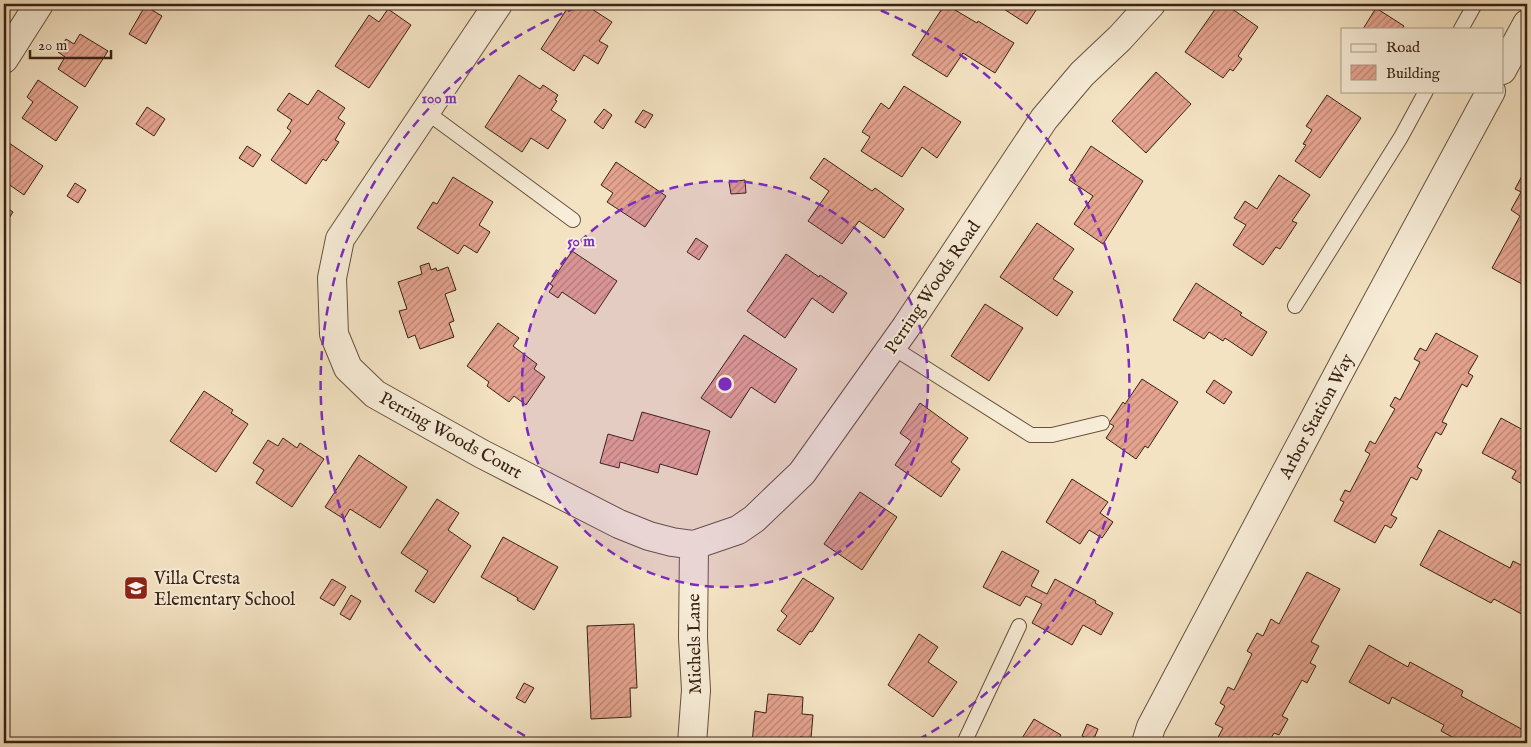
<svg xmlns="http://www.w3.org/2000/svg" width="1531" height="747" font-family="'IM FELL English',serif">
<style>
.building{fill:url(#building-hatch);stroke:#382215}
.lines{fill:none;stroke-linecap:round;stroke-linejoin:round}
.lane-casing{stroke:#675240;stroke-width:16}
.street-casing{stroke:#675240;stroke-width:30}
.lane{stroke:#f8edd8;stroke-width:14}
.street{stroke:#f8edd8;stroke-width:28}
.ring{fill:none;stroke:#7b2cbf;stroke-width:2.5;stroke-dasharray:9 6}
.labels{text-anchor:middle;stroke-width:4;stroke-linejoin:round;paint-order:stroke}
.street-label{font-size:18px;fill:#382215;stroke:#f8edd8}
.poi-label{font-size:18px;fill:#382215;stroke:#f8edd8;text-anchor:start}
.centre{fill:#7b2cbf;stroke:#f8edd8;stroke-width:2.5}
.ring-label{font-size:15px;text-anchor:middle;font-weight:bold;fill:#7b2cbf;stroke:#f8edd8;stroke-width:4;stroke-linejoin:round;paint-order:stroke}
</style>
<defs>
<pattern id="building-hatch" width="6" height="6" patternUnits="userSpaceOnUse" patternTransform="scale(1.25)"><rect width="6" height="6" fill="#e6a490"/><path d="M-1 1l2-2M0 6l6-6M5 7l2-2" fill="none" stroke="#bb8574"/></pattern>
</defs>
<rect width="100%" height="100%" fill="#f4e3c3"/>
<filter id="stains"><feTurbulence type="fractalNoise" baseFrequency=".004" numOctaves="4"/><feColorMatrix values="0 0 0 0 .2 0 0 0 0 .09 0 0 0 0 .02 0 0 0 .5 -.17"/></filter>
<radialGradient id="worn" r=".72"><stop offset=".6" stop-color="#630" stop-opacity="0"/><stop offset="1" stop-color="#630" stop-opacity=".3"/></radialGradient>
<path class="building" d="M 570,4 L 584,4 L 612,22 L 599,41 L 608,46 L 598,64 L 584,55 L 574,71 L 541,49 Z
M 945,4 L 977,23 L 978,21 L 1014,43 L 995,73 L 963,53 L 947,77 L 912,55 Z
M 996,4 L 1040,4 L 1027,24 Z
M 1219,4 L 1225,4 L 1258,27 L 1238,56 L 1242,59 L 1233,71 L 1230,69 L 1223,78 L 1185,52 Z
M 145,6 L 162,16 L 146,44 L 129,34 Z
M 1376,8 L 1404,26 L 1402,29 L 1363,29 Z
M 388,9 L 411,25 L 369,88 L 335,66 L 369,15 L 379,22 Z
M 80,34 L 108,51 L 85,87 L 58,69 L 65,57 L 58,52 L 66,39 L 74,44 Z
M 1156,72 L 1191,104 L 1146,153 L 1112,121 Z
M 519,75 L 540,89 L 543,85 L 558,95 L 555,100 L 557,101 L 551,110 L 566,120 L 548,149 L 531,138 L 522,152 L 485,127 Z
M 38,80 L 78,107 L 56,141 L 22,118 L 33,102 L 27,97 Z
M 904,86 L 961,122 L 937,158 L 922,147 L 902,177 L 861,151 L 870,137 L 862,132 L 881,103 L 889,109 Z
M 318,90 L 345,108 L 338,118 L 345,123 L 335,140 L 339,142 L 326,161 L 323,159 L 306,184 L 271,160 L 291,131 L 287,128 L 292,120 L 277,110 L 289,93 L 308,105 Z
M 1327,95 L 1361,118 L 1320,178 L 1295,161 L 1306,145 L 1303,144 L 1312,130 L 1306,126 Z
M 147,107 L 165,119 L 154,136 L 136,124 Z
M 604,109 L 612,115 L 603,129 L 594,122 Z
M 643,110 L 653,115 L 645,128 L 635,122 Z
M 9,143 L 43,166 L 24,195 L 4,181 L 4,151 Z
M 247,146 L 261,155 L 253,167 L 239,158 Z
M 1091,146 L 1143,181 L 1103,244 L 1074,224 L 1093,196 L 1069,180 Z
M 824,158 L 872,191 L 875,188 L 904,209 L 884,238 L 859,221 L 842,244 L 808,221 L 829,191 L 810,178 Z
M 616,162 L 666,196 L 645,227 L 607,202 L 613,193 L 601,185 Z
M 1523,174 L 1527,177 L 1527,275 L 1522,284 L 1492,268 L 1520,216 L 1511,210 L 1521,192 L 1515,189 Z
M 1279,175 L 1310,195 L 1292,221 L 1297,223 L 1280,249 L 1276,247 L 1263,265 L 1233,245 L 1246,225 L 1234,218 L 1245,201 L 1257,209 Z
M 453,177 L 493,202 L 479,225 L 490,232 L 477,253 L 464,245 L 458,254 L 417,228 L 433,202 L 437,204 Z
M 745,180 L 746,193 L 731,194 L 729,182 Z
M 75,183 L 86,190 L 78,203 L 67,196 Z
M 4,206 L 13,212 L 4,226 Z
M 1037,223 L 1074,249 L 1053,279 L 1073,292 L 1057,316 L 1000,277 Z
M 696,238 L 708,246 L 699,260 L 687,252 Z
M 572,251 L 617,281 L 595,314 L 562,292 L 558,298 L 549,292 L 553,286 L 550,284 Z
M 786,254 L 819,277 L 820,275 L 847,293 L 833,313 L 812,298 L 785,338 L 747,311 Z
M 429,263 L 431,270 L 436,268 L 437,271 L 448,267 L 456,290 L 445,294 L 454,321 L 449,323 L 454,337 L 420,349 L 415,335 L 408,338 L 399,311 L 407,309 L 398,282 L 422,274 L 420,266 Z
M 1196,283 L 1242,313 L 1240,315 L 1267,332 L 1252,356 L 1225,338 L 1223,341 L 1209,332 L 1204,339 L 1173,320 Z
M 985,304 L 1023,328 L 989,381 L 951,356 Z
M 498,323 L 519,338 L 513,346 L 537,364 L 534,369 L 545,377 L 526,405 L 514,396 L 509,402 L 487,386 L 489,382 L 467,366 Z
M 1436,333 L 1478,356 L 1468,373 L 1473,376 L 1467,387 L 1462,384 L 1442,422 L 1447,424 L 1441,435 L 1436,432 L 1417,467 L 1422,470 L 1417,480 L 1411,477 L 1391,515 L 1397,518 L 1391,528 L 1385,525 L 1375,543 L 1334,521 L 1344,502 L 1340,500 L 1345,490 L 1350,492 L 1370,454 L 1365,451 L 1370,441 L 1375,444 L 1395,409 L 1390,406 L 1395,397 L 1400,400 L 1420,362 L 1414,359 L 1420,348 L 1426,351 Z
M 744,335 L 797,369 L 775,403 L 751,387 L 731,418 L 701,398 Z
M 1142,379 L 1178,402 L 1148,448 L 1145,446 L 1136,459 L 1106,438 L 1114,426 L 1109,423 L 1123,402 L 1125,404 Z
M 1214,380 L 1232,392 L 1224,404 L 1206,392 Z
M 204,391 L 233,410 L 231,413 L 248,424 L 216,472 L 170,441 Z
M 920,403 L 968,438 L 951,462 L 960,469 L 941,497 L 895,465 L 911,441 L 900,433 Z
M 642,412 L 710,431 L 697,475 L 660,464 L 658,473 L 620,462 L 619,468 L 600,463 L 608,434 L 633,441 Z
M 1501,418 L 1527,432 L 1527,487 L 1512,478 L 1516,471 L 1482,453 Z
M 283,438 L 297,448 L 300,443 L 324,459 L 292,507 L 256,483 L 264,470 L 253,463 L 268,440 L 278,446 Z
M 359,455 L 407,487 L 380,528 L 350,509 L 344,519 L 325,507 Z
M 1072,479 L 1108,502 L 1100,513 L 1113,522 L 1102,538 L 1089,530 L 1080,544 L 1046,522 Z
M 860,492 L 897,517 L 862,570 L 824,544 Z
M 437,499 L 459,513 L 448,530 L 471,546 L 434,603 L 415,591 L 428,571 L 401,553 Z
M 1439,530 L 1510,568 L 1513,561 L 1527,568 L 1527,617 L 1494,599 L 1491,603 L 1420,565 Z
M 503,537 L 558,567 L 534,610 L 517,600 L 518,598 L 481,577 Z
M 1002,551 L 1039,571 L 1031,586 L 1047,594 L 1055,579 L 1096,601 L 1095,603 L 1113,613 L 1101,635 L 1083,625 L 1072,645 L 1032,623 L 1042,604 L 1026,596 L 1020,606 L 983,587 Z
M 1307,572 L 1340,589 L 1311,642 L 1319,646 L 1310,663 L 1316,666 L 1307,683 L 1302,680 L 1282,716 L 1288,719 L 1279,735 L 1274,733 L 1268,743 L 1215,743 L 1223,728 L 1215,724 L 1225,706 L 1220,703 L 1228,687 L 1234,690 L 1252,654 L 1247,651 L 1257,633 L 1263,636 L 1271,619 L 1279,624 Z
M 803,578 L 834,598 L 812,632 L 810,631 L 800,645 L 777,630 L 787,616 L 781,611 Z
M 332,579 L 346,587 L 334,606 L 320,598 Z
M 351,595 L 361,601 L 350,620 L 340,614 Z
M 634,624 L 637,688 L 630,688 L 631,717 L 591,719 L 587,626 Z
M 919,634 L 938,647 L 928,662 L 957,682 L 933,717 L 888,685 Z
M 1369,645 L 1408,667 L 1410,662 L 1463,691 L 1461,696 L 1527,732 L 1527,743 L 1463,743 L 1441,731 L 1444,725 L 1392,697 L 1389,704 L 1349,682 Z
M 524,683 L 534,688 L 525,703 L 516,698 Z
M 768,694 L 803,697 L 802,714 L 813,715 L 811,738 L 800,737 L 800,743 L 752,743 L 755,711 L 766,713 Z
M 1034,719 L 1061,735 L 1056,743 L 1019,743 Z
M 1087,724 L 1098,729 L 1093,741 L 1082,736 Z"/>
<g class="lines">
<defs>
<path id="lane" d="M 1461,29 L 1475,4
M 425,111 L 573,220
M 1295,306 L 1401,137 L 1426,91
M 892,347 L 1031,435 L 1052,435 L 1102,423
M 964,743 L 1019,626"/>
<path id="street" d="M 498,4 L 340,239 L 332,278 L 334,334 L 348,368 L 375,394 L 482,454 L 619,524 L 649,536 L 672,542 L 694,545 L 738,530 L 754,519 L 802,473 L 906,327 L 1044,119 L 1082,74 L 1120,38 L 1151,4
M 4,59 L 39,4
M 1502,70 L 1527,24
M 692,743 L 696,690 L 693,638 L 694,545
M 1146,743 L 1151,727 L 1345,361 L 1491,91"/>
</defs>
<use href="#lane" class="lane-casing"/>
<use href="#street" class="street-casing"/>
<use href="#lane" class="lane"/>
<use href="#street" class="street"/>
</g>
<circle cx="725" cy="384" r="203" fill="#7b2cbf" fill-opacity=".12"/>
<g class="ring">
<circle cx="725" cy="384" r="203"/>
<path d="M538 743A405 405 0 0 1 583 5M867 5A405 405 0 0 1 912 743"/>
</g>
<defs>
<symbol id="school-square" viewBox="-11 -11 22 22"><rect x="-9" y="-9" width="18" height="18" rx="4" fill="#8f2418" stroke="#f8edd8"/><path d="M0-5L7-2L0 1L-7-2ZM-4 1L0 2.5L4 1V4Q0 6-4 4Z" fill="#fff"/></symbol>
</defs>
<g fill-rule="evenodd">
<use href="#school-square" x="122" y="574" width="28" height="28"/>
</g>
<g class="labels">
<g class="street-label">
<text transform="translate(932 287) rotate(-56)" y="6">Perring Woods Road</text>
<text transform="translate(1316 416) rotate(-62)" y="6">Arbor Station Way</text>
<text transform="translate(451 435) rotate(29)" y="6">Perring Woods Court</text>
<text transform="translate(694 644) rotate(-91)" y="6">Michels Lane</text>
</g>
<g class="poi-label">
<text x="154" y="584">Villa Cresta<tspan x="154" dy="21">Elementary School</tspan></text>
</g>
</g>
<circle cx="725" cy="384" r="8" class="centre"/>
<g class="ring-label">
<text x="439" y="103">100 m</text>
<text x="581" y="246">50 m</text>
</g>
<rect width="1531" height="747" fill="none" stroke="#f4e3c3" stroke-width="20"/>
<rect x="5" y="5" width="1521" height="737" fill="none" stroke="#382215" stroke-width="2.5"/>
<rect x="10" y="10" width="1511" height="727" fill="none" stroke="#382215"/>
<rect x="1341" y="28" width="162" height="65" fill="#f8edd8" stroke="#ab9c8a"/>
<rect x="1351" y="44" width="25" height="8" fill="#f8edd8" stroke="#ab9c8a"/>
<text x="1386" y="52" font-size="15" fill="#382215">Road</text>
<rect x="1351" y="65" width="25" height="15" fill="url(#building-hatch)" stroke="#ab9c8a"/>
<text x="1386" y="78" font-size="15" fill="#382215">Building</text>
<path d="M30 50v8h81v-8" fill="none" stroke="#382215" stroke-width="2.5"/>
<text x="38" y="50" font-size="15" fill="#382215" stroke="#f8edd8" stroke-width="4" paint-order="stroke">20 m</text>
<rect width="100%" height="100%" filter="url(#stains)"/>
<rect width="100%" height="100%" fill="url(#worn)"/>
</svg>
